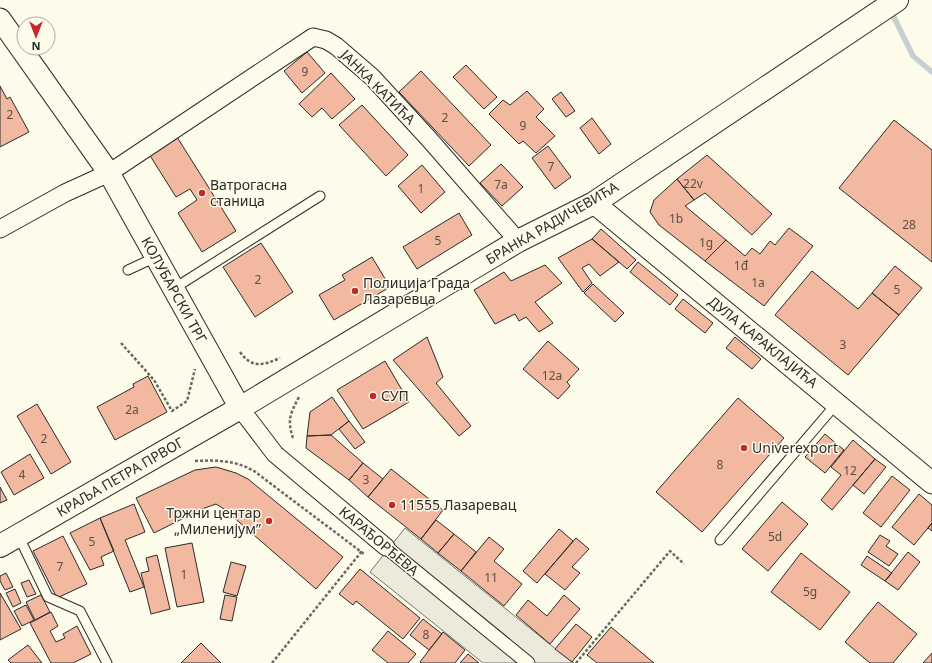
<svg xmlns="http://www.w3.org/2000/svg" width="932" height="663" font-family="'Noto Sans',sans-serif">
<style>
.parking{fill:#eceadb;stroke:#74746e}
.lines{fill:none;stroke-linecap:round;stroke-linejoin:round}
.stream{stroke:#c7d0d0;stroke-width:5.5}
.building{fill:#f2b8a0;stroke:#2b2b2b}
.service-casing{stroke:#2b2b2b;stroke-width:11}
.pedestrian-casing{stroke:#2b2b2b;stroke-width:15}
.minor-casing{stroke:#2b2b2b;stroke-width:19}
.tertiary-casing{stroke:#2b2b2b;stroke-width:23}
.primary-casing{stroke:#2b2b2b;stroke-width:24}
.path{stroke:#6a6964;stroke-width:2.5;stroke-dasharray:3 2;stroke-linecap:butt}
.service{stroke:#fdfbea;stroke-width:9}
.pedestrian{stroke:#fdfbea;stroke-width:13}
.minor{stroke:#fdfbea;stroke-width:17}
.tertiary{stroke:#fdfbea;stroke-width:21}
.primary{stroke:#fdfbea;stroke-width:22}
.poi-dot{fill:#c62828;stroke:#fdfbea;stroke-width:1.5}
.labels{text-anchor:middle;stroke-width:3;stroke-linejoin:round;paint-order:stroke}
.number-label{font-size:12px;fill:#5d4e48}
.street-label{font-size:14px;fill:#2b2b2b;stroke:#fdfbea}
.poi-label{font-size:14px;fill:#2b2b2b;stroke:#fdfbea;text-anchor:start}
</style>
<rect width="100%" height="100%" fill="#fdfbea"/>
<path class="parking" d="M 405,528 L 572,662 L 574,663 L 483,663 L 370,572 Z"/>
<g class="lines">
<path class="stream" d="M 890,9 L 913,56 L 932,72"/>
</g>
<path class="building" d="M 307,52 L 325,73 L 302,93 L 284,71 Z
M 466,65 L 497,97 L 484,109 L 453,77 Z
M 421,71 L 491,145 L 469,166 L 399,92 Z
M 331,73 L 355,99 L 332,119 L 322,108 L 312,117 L 299,104 Z
M 0,86 L 7,99 L 10,97 L 29,132 L 0,147 Z
M 527,91 L 544,109 L 536,117 L 555,136 L 536,153 L 523,141 L 519,144 L 489,114 L 503,100 L 510,105 Z
M 561,92 L 575,111 L 566,117 L 552,99 Z
M 362,105 L 408,155 L 386,176 L 339,125 Z
M 592,118 L 611,144 L 599,154 L 580,128 Z
M 894,120 L 932,150 L 932,262 L 839,188 Z
M 177,137 L 236,231 L 202,252 L 178,213 L 197,200 L 190,189 L 176,197 L 149,154 Z
M 548,146 L 571,177 L 555,189 L 532,158 Z
M 707,155 L 772,214 L 752,235 L 705,193 L 694,200 L 677,179 Z
M 501,164 L 523,187 L 502,206 L 480,183 Z
M 422,165 L 445,192 L 421,213 L 398,186 Z
M 677,179 L 694,200 L 685,206 L 726,240 L 705,261 L 659,225 L 650,212 L 654,200 Z
M 459,213 L 472,235 L 417,269 L 403,247 Z
M 789,228 L 813,246 L 764,306 L 705,261 L 726,240 L 745,256 L 752,248 L 760,254 L 770,241 L 775,245 Z
M 601,229 L 636,260 L 627,269 L 592,239 Z
M 592,239 L 619,262 L 600,276 L 589,264 L 582,268 L 592,283 L 583,292 L 558,258 Z
M 261,243 L 293,292 L 255,317 L 223,267 Z
M 372,257 L 390,287 L 334,320 L 319,295 L 345,280 L 342,275 Z
M 638,262 L 678,295 L 670,305 L 630,272 Z
M 545,265 L 562,283 L 535,302 L 553,323 L 539,332 L 526,317 L 519,321 L 515,314 L 495,324 L 474,290 L 504,272 L 511,281 Z
M 895,266 L 922,288 L 899,315 L 872,293 Z
M 812,271 L 858,309 L 872,293 L 899,315 L 848,375 L 775,315 Z
M 593,284 L 624,313 L 615,322 L 584,293 Z
M 683,299 L 713,323 L 705,333 L 675,309 Z
M 427,337 L 443,377 L 436,383 L 471,426 L 459,436 L 393,360 Z
M 735,337 L 761,359 L 752,369 L 726,348 Z
M 548,341 L 579,369 L 567,382 L 570,386 L 558,399 L 523,369 Z
M 385,361 L 409,402 L 363,429 L 337,390 Z
M 148,376 L 167,412 L 115,440 L 97,407 L 134,387 L 133,384 Z
M 332,397 L 349,421 L 331,435 L 307,436 L 310,412 Z
M 738,398 L 784,438 L 702,532 L 656,492 Z
M 37,404 L 71,462 L 51,474 L 17,416 Z
M 349,421 L 365,442 L 355,449 L 339,429 Z
M 825,434 L 844,450 L 825,473 L 805,457 Z
M 331,435 L 363,463 L 349,480 L 306,448 L 307,436 Z
M 853,440 L 875,459 L 832,510 L 821,500 L 841,475 L 831,467 Z
M 30,454 L 44,478 L 14,495 L 1,472 Z
M 875,459 L 886,467 L 864,494 L 853,485 Z
M 363,463 L 383,479 L 368,497 L 349,480 Z
M 216,467 L 236,473 L 248,479 L 343,557 L 316,589 L 224,509 L 216,504 L 202,509 L 154,533 L 136,498 L 195,470 Z
M 391,469 L 443,510 L 421,539 L 368,497 Z
M 892,476 L 910,490 L 881,527 L 863,513 Z
M 0,487 L 7,500 L 0,503 Z
M 919,494 L 932,505 L 932,523 L 914,545 L 892,527 Z
M 782,502 L 808,524 L 768,571 L 742,549 Z
M 134,504 L 145,532 L 125,540 L 144,587 L 130,592 L 100,518 Z
M 100,518 L 114,551 L 101,557 L 104,565 L 90,570 L 70,533 Z
M 436,520 L 454,534 L 438,553 L 421,539 Z
M 932,523 L 932,531 L 928,528 Z
M 559,529 L 573,541 L 537,583 L 523,571 Z
M 454,534 L 476,552 L 461,571 L 438,553 Z
M 880,535 L 890,541 L 886,546 L 898,554 L 889,566 L 868,552 Z
M 63,536 L 87,584 L 57,598 L 33,551 Z
M 489,537 L 504,549 L 494,561 L 522,584 L 504,606 L 461,571 Z
M 576,538 L 589,549 L 572,567 L 580,573 L 565,590 L 545,574 Z
M 192,543 L 204,602 L 177,607 L 165,548 Z
M 908,552 L 920,562 L 898,590 L 885,581 Z
M 801,553 L 850,592 L 820,630 L 771,592 Z
M 157,555 L 170,609 L 151,614 L 141,573 L 149,571 L 146,558 Z
M 867,556 L 892,573 L 885,581 L 861,565 Z
M 231,562 L 246,566 L 237,596 L 223,592 Z
M 360,569 L 420,618 L 403,639 L 356,601 L 353,605 L 339,594 Z
M 6,573 L 13,587 L 5,590 L 0,581 L 0,576 Z
M 29,580 L 36,594 L 27,597 L 21,583 Z
M 15,589 L 21,603 L 13,607 L 6,593 Z
M 0,593 L 21,629 L 0,640 Z
M 41,595 L 50,612 L 35,620 L 26,602 Z
M 225,595 L 237,597 L 232,621 L 220,619 Z
M 564,595 L 580,609 L 550,644 L 516,615 L 528,600 L 547,616 Z
M 878,602 L 917,634 L 893,663 L 870,663 L 845,642 Z
M 26,605 L 34,620 L 22,626 L 14,611 Z
M 51,612 L 58,626 L 50,631 L 56,642 L 65,638 L 63,634 L 77,626 L 91,654 L 73,663 L 51,663 L 30,623 Z
M 423,619 L 442,634 L 429,650 L 410,635 Z
M 576,624 L 592,637 L 572,662 L 555,649 Z
M 611,627 L 654,663 L 597,663 L 587,655 Z
M 388,631 L 416,654 L 408,663 L 388,663 L 372,650 Z
M 443,632 L 465,650 L 455,663 L 421,663 L 420,662 Z
M 201,643 L 221,663 L 181,663 Z
M 28,645 L 42,663 L 11,663 L 8,660 Z
M 932,653 L 932,663 L 923,663 Z
M 468,654 L 479,663 L 460,663 Z"/>
<g class="lines">
<defs>
<path id="service" d="M 128,270 L 156,257
M 173,289 L 320,196
M 18,535 L 48,597 L 80,611 L 107,663
M 720,540 L 837,403"/>
<path id="pedestrian" d="M 386,547 L 528,663"/>
<path id="minor" d="M 0,229 L 65,193 L 109,173 L 313,37 L 326,40 L 336,46 L 372,77 L 429,139 L 518,241
M 240,408 L 275,454 L 386,547"/>
<path id="tertiary" d="M 0,19 L 109,173 L 240,408
M 594,203 L 932,483"/>
<path id="primary" d="M 0,546 L 240,408 L 518,241 L 594,203 L 897,0"/>
</defs>
<use href="#service" class="service-casing"/>
<use href="#pedestrian" class="pedestrian-casing"/>
<use href="#minor" class="minor-casing"/>
<use href="#tertiary" class="tertiary-casing"/>
<use href="#primary" class="primary-casing"/>
<path class="path" d="M 121,343 L 154,380 L 172,411 L 187,401 L 195,369
M 240,352 C 252,369 264,365 280,358
M 293,438 C 287,420 290,414 299,397
M 195,461 C 216,460 235,460 254,471 L 364,554
M 272,663 L 362,551
M 576,663 L 670,551 L 684,564"/>
<use href="#service" class="service"/>
<use href="#pedestrian" class="pedestrian"/>
<use href="#minor" class="minor"/>
<use href="#tertiary" class="tertiary"/>
<use href="#primary" class="primary"/>
</g>
<g class="poi-dot">
<circle cx="202" cy="193" r="4"/>
<circle cx="355" cy="291" r="4"/>
<circle cx="373" cy="396" r="4"/>
<circle cx="744" cy="448" r="4"/>
<circle cx="392" cy="505" r="4"/>
<circle cx="269" cy="521" r="4"/>
</g>
<g class="labels">
<g class="number-label">
<text x="305" y="76">9</text>
<text x="10" y="119">2</text>
<text x="445" y="122">2</text>
<text x="523" y="130">9</text>
<text x="551" y="171">7</text>
<text x="693" y="188">22v</text>
<text x="501" y="189">7a</text>
<text x="421" y="193">1</text>
<text x="676" y="223">1b</text>
<text x="909" y="229">28</text>
<text x="438" y="245">5</text>
<text x="706" y="247">1g</text>
<text x="741" y="270">1đ</text>
<text x="258" y="284">2</text>
<text x="758" y="287">1a</text>
<text x="897" y="294">5</text>
<text x="843" y="349">3</text>
<text x="552" y="380">12a</text>
<text x="132" y="414">2a</text>
<text x="44" y="443">2</text>
<text x="720" y="469">8</text>
<text x="850" y="475">12</text>
<text x="22" y="479">4</text>
<text x="366" y="484">3</text>
<text x="775" y="541">5d</text>
<text x="92" y="546">5</text>
<text x="60" y="571">7</text>
<text x="184" y="579">1</text>
<text x="491" y="582">11</text>
<text x="810" y="596">5g</text>
<text x="426" y="639">8</text>
</g>
<g class="street-label">
<text transform="translate(378 87) rotate(45)" y="5">ЈАНКА КАТИЋА</text>
<text transform="translate(552 223) rotate(-30)" y="5">БРАНКА РАДИЧЕВИЋА</text>
<text transform="translate(174 290) rotate(61)" y="5">КОЛУБАРСКИ ТРГ</text>
<text transform="translate(763 342) rotate(39)" y="5">ДУЛА КАРАКЛАЈИЋА</text>
<text transform="translate(120 477) rotate(-30)" y="5">КРАЉА ПЕТРА ПРВОГ</text>
<text transform="translate(379 541) rotate(40)" y="5">КАРАЂОРЂЕВА</text>
</g>
<g class="poi-label">
<text x="210" y="190">Ватрогасна<tspan x="210" dy="16">станица</tspan></text>
<text x="363" y="288">Полиција Града<tspan x="363" dy="16">Лазаревца</tspan></text>
<text x="381" y="401">СУП</text>
<text x="752" y="453">Univerexport</text>
<text x="400" y="510">11555 Лазаревац</text>
<text x="261" y="518" text-anchor="end">Тржни центар<tspan x="261" dy="16">„Миленијум”</tspan></text>
</g>
</g>
<g transform="translate(36 36) rotate(180)"><circle r="19" fill="#fdfbea" stroke="#a9a89e"/>
<path d="M0-3L7 15L0 10L-7 15Z" fill="#c62828"/>
<text y="-6" font-size="11" font-weight="bold" text-anchor="middle" fill="#2b2b2b">N</text>
</g>
</svg>
